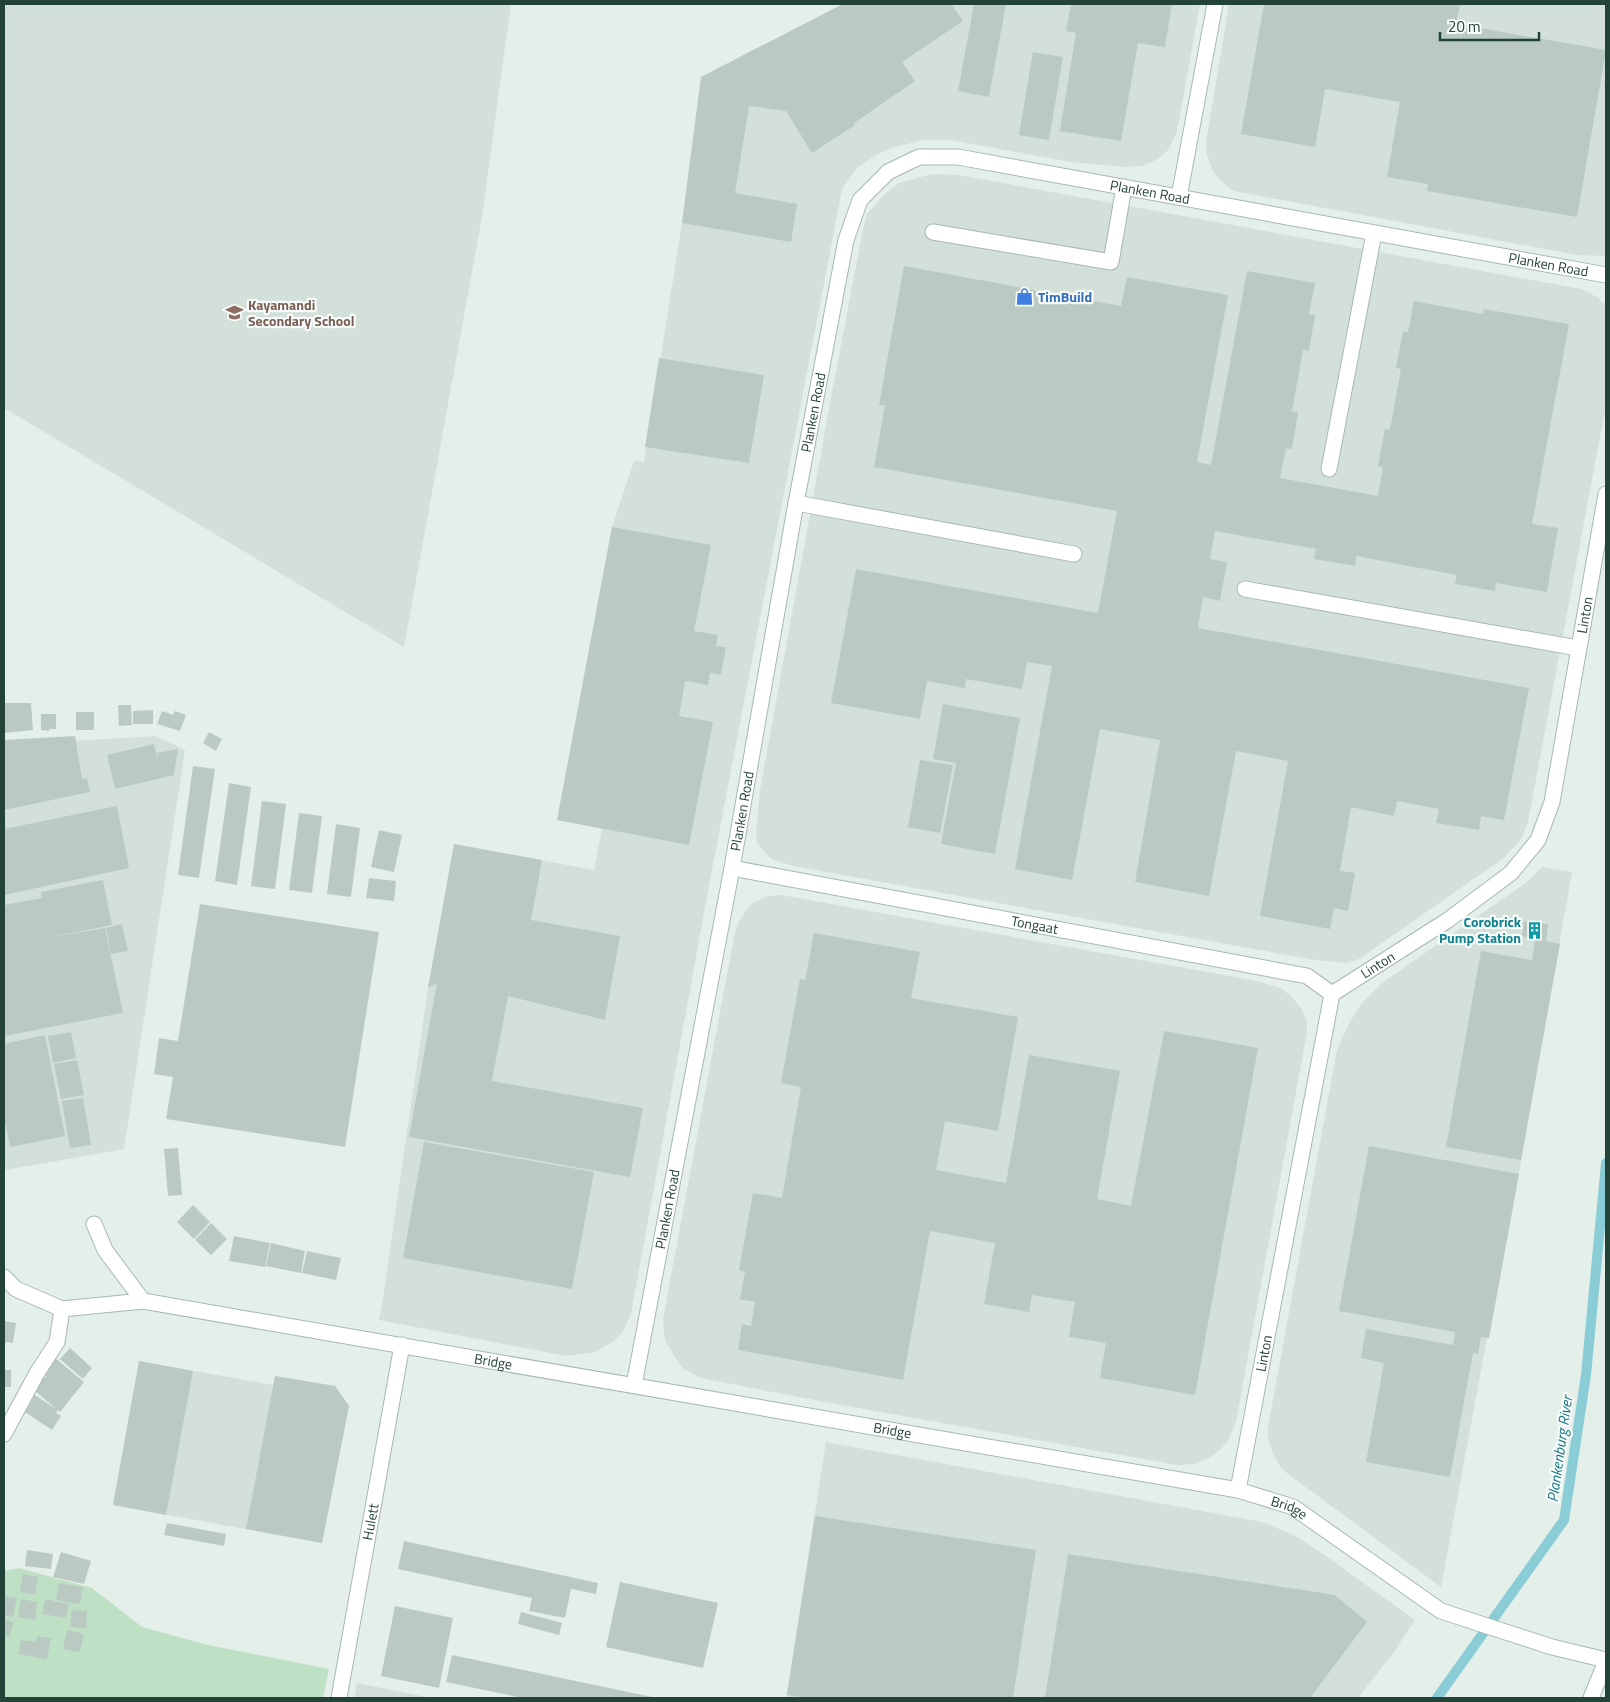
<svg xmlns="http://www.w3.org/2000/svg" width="1610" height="1702" font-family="'Titillium Web',sans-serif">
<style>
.built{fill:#d3dfd9}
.green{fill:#bee1c6}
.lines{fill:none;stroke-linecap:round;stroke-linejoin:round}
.stream{stroke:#8bcdd6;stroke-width:10}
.building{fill:#bacac3}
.lane-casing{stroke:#a7b8b1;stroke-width:17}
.street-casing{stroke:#a7b8b1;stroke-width:17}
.secondary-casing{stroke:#a3bcb2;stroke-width:17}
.lane{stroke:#fff;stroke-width:15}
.street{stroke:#fff;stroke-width:15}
.secondary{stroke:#fff;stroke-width:15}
.labels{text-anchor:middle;stroke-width:4.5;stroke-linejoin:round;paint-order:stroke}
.street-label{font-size:14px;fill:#234339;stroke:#f7fbf9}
.shop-label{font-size:14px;font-weight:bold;fill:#366cbe;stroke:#f7fbf9;text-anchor:start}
.education-label{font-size:14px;font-weight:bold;fill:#785e54;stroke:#f7fbf9;text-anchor:start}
.culture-label{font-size:14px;font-weight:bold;fill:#0d838f;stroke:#f7fbf9;text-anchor:end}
.water-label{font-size:15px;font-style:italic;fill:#187583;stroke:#f7fbf9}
</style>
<rect width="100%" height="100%" fill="#e5efea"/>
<path class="built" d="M 4,4 L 511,4 L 482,217 L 404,647 L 4,408 Z
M 843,4 L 1200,4 L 1177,132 L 1169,149 L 1158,159 L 1142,166 L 1125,167 L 1070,162 L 951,140 L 923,140 L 895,147 L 876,155 L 857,168 L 842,189 L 708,891 L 631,1314 L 622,1333 L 612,1342 L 596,1352 L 566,1356 L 379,1320 L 383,1298 L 428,988 L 454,844 L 594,870 L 602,829 L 557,820 L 612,527 L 634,461 L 644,462 L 682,223 L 701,77 Z
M 1229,4 L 1606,4 L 1606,256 L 1577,255 L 1239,192 L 1232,190 L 1219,179 L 1213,171 L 1207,155 L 1206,142 Z
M 932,174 L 959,175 L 1581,289 L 1597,297 L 1606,306 L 1606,405 L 1528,822 L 1520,841 L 1504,858 L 1359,959 L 1347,963 L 1315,960 L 793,866 L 771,859 L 757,843 L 756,833 L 760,790 L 831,398 L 863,229 L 867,214 L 884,195 L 899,183 Z
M 156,736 L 185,750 L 124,1149 L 6,1170 L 4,1159 L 4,745 Z
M 1542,867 L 1572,872 L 1519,1174 L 1489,1338 L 1487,1338 L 1441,1587 L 1288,1474 L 1280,1466 L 1272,1452 L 1268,1438 L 1268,1427 L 1337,1050 L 1348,1025 L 1361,1004 L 1382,983 L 1527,882 Z
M 781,895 L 1257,981 L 1281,988 L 1292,997 L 1301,1008 L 1307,1022 L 1307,1032 L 1236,1422 L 1229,1439 L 1222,1448 L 1209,1458 L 1195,1464 L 1177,1465 L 830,1403 L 700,1378 L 684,1369 L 678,1362 L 666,1342 L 664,1335 L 663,1319 L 734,937 L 738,923 L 747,909 L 753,903 L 768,896 Z
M 139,1361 L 273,1385 L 275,1376 L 335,1386 L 349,1406 L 322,1543 L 113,1505 Z
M 826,1442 L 1262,1522 L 1294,1535 L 1326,1556 L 1415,1620 L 1394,1652 L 1358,1698 L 786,1698 Z
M 357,1683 L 432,1698 L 354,1698 Z"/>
<path class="green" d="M 19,1568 L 92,1588 L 142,1627 L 208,1645 L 329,1669 L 323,1698 L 4,1698 L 4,1571 Z"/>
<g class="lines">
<path class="stream" d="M 1437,1698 L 1564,1520 L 1586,1375 L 1606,1163"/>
</g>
<path class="building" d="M 843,4 L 951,4 L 963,21 L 902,62 L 915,81 L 854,123 L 855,125 L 812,153 L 786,111 L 749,106 L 735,193 L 797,204 L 791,242 L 682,223 L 701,77 Z
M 974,4 L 1006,4 L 989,97 L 958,91 Z
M 1071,4 L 1172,4 L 1165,47 L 1138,43 L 1121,141 L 1060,131 L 1076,33 L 1066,31 Z
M 1264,4 L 1460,4 L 1456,24 L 1606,50 L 1577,217 L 1427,191 L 1428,184 L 1387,177 L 1400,102 L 1325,89 L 1315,147 L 1241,134 Z
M 1033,52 L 1063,57 L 1049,140 L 1019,135 Z
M 904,266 L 1121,306 L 1127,277 L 1228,295 L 1197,462 L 1211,465 L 1247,271 L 1315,283 L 1309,314 L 1315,315 L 1309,351 L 1303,350 L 1292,411 L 1298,412 L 1292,449 L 1286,448 L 1280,478 L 1378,496 L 1383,467 L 1378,466 L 1385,429 L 1390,430 L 1401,369 L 1396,368 L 1403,331 L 1408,332 L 1414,301 L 1483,314 L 1484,309 L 1569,324 L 1532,524 L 1558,528 L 1547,592 L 1496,583 L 1495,591 L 1455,584 L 1457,575 L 1356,556 L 1355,566 L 1314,559 L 1316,549 L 1215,531 L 1210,559 L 1227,562 L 1220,601 L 1203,597 L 1198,628 L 1529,688 L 1504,820 L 1481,816 L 1479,830 L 1436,823 L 1439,809 L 1397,801 L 1394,816 L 1351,807 L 1340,871 L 1355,873 L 1348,911 L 1334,908 L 1330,929 L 1260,916 L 1288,761 L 1236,751 L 1209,896 L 1135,882 L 1160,740 L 1100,729 L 1072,880 L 1015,869 L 1052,666 L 1027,662 L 1022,689 L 966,679 L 965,688 L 927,681 L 920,719 L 831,703 L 856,569 L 1098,613 L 1117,511 L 874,467 L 885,405 L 879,405 Z
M 659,358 L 764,375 L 749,463 L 645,447 Z
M 612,527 L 711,545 L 694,631 L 718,635 L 716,646 L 726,647 L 721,675 L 710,673 L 708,685 L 685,681 L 679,716 L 713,722 L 689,845 L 557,820 Z
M 4,703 L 31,703 L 33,730 L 4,733 Z
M 943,704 L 1020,718 L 995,854 L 941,844 L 956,763 L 933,759 Z
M 118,705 L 131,705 L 132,725 L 119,726 Z
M 153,710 L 153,724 L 133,724 L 133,711 Z
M 162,711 L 173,715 L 175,711 L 186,715 L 180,731 L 157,724 Z
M 76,712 L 94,712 L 94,730 L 76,730 Z
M 41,714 L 56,714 L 56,729 L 49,729 L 49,731 L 41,730 Z
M 209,732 L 222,739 L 216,751 L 203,743 Z
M 75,736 L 82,779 L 87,778 L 90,792 L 4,810 L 4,740 Z
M 154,744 L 158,762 L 157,753 L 178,749 L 174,775 L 115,789 L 107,755 Z
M 920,760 L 953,765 L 940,833 L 908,827 Z
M 193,766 L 215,769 L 199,878 L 178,875 Z
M 229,783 L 251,787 L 237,885 L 215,881 Z
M 262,801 L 286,804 L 275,889 L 251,886 Z
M 117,806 L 129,868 L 4,895 L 4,829 Z
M 299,813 L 322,816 L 312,893 L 289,890 Z
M 336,824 L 360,828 L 351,897 L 327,894 Z
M 379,830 L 402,835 L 394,872 L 371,867 Z
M 454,844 L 542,860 L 531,920 L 620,936 L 605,1020 L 508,996 L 492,1081 L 643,1108 L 630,1177 L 409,1137 L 437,983 L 428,988 Z
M 369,878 L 396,881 L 394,901 L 366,898 Z
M 103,880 L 112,925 L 47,938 L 105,928 L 123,1013 L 4,1036 L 4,905 L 42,898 L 41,892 Z
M 200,904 L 379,932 L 345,1147 L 166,1119 L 173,1077 L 154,1074 L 159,1038 L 178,1041 Z
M 1524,921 L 1548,924 L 1546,941 L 1560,944 L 1521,1160 L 1446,1147 L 1481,951 L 1532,960 L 1535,939 L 1522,936 Z
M 122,924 L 128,951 L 111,954 L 106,928 Z
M 814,933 L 920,952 L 911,998 L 1018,1017 L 998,1131 L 945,1121 L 936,1170 L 1006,1183 L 1029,1055 L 1120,1071 L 1097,1199 L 1131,1206 L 1164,1031 L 1258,1048 L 1195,1395 L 1100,1378 L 1106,1343 L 1069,1337 L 1075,1302 L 1032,1295 L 1029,1312 L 984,1304 L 995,1243 L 930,1231 L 903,1380 L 738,1350 L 742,1324 L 751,1326 L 755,1302 L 740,1299 L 745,1272 L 739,1270 L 753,1193 L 782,1198 L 801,1087 L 781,1083 L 800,979 L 805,980 Z
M 71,1032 L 76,1058 L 53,1063 L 48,1036 Z
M 45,1035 L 65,1136 L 10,1147 L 4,1116 L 4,1044 Z
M 77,1060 L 84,1095 L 61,1099 L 54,1064 Z
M 83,1098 L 91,1145 L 70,1148 L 62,1101 Z
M 424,1142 L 594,1172 L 572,1289 L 403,1258 Z
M 1369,1146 L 1519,1174 L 1489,1338 L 1481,1337 L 1478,1354 L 1473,1353 L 1450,1477 L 1366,1462 L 1384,1363 L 1361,1358 L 1366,1329 L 1453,1345 L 1455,1332 L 1339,1311 Z
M 178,1148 L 182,1195 L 168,1196 L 164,1149 Z
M 193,1205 L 210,1222 L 194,1239 L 177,1222 Z
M 211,1223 L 227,1239 L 211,1255 L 195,1240 Z
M 234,1236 L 270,1243 L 265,1267 L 229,1261 Z
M 271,1243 L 305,1251 L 301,1273 L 266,1266 Z
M 307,1251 L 341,1258 L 336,1280 L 302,1273 Z
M 5,1321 L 16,1323 L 13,1343 L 4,1342 Z
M 70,1348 L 92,1368 L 83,1379 L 60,1359 Z
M 55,1358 L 84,1382 L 60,1412 L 34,1390 L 44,1377 L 45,1378 L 46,1376 L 43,1374 Z
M 139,1361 L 193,1371 L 166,1515 L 113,1505 Z
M 4,1370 L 11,1370 L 11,1387 L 4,1387 Z
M 275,1376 L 335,1386 L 349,1406 L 322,1543 L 246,1529 Z
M 33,1394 L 58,1410 L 56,1413 L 61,1416 L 52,1430 L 25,1412 L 33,1399 L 31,1397 Z
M 815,1516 L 1036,1550 L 1013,1698 L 810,1698 L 787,1695 Z
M 167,1523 L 226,1534 L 224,1546 L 164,1535 Z
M 404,1541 L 598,1583 L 596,1594 L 571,1589 L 565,1618 L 529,1611 L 532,1598 L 398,1569 Z
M 27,1550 L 53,1554 L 51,1569 L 25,1566 Z
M 61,1552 L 91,1561 L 84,1584 L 53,1577 Z
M 1068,1554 L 1335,1595 L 1367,1622 L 1310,1698 L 1045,1698 Z
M 23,1574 L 38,1577 L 35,1595 L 20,1592 Z
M 620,1582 L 718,1603 L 703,1668 L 606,1647 Z
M 59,1583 L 83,1587 L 80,1604 L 56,1600 Z
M 4,1596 L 17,1598 L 13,1617 L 4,1615 Z
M 21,1599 L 37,1602 L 35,1620 L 18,1617 Z
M 45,1599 L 69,1604 L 66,1618 L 42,1614 Z
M 395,1606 L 453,1618 L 439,1688 L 381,1676 Z
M 72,1610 L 87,1611 L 86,1629 L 70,1627 Z
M 521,1612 L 562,1623 L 559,1635 L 518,1624 Z
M 4,1619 L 13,1622 L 10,1636 L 4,1635 Z
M 67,1630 L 84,1634 L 80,1652 L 63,1649 Z
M 37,1636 L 51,1638 L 47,1659 L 18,1654 L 21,1640 L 36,1642 Z
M 452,1655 L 652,1697 L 652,1698 L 523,1698 L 446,1682 Z"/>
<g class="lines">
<defs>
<g id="lane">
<path d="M 1179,197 L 1215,4"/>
<path d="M 933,232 L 1111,262 L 1124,187"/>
<path d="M 1329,469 L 1374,233"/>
<path d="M 796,503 L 1074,554"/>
<path d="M 1245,589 L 1578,648"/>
<path d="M 94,1224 L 105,1250 L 143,1301"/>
<path d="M 4,1434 L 37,1373 L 57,1342 L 62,1309"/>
<path id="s1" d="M 339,1698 L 402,1345"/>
</g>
<g id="street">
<path id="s2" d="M 732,868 L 1307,976 L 1332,994"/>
<path id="s3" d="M 4,1277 L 16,1289 L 62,1309 L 143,1301 L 1238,1490 L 1293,1507 L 1441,1611 L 1552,1647 L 1606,1660"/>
<path id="s4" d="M 634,1385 L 732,868 L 796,503 L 846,240 L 860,200 L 888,172 L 919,157 L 958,157 L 1606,275"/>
<path id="s5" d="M 1238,1490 L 1332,994 L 1448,920 L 1511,873 L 1538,840 L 1552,802 L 1606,494"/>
</g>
<path id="secondary" d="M 1591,1698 L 1606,1661"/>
</defs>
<use href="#lane" class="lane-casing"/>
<use href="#street" class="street-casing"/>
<use href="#secondary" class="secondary-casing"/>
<use href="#lane" class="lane"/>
<use href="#street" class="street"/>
<use href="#secondary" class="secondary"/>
</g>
<defs>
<symbol id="shop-bare" viewBox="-9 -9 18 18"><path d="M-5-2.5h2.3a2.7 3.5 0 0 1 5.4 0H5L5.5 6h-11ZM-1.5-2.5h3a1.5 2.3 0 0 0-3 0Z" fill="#3f7fe0" stroke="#f7fbf9" stroke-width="2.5" paint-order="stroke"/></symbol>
<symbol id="school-bare" viewBox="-9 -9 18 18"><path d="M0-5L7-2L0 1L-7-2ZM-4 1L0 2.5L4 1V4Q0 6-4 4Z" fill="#8d6e63" stroke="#f7fbf9" stroke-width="2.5" paint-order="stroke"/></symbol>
<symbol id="building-bare" viewBox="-9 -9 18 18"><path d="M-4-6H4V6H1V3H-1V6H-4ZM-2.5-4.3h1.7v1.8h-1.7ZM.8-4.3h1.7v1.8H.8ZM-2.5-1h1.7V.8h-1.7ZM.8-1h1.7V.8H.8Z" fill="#0f9aa8" stroke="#f7fbf9" stroke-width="2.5" paint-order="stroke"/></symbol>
</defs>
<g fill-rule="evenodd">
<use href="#shop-bare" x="1012" y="284" width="25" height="25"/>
<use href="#school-bare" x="222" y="300" width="25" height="25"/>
<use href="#building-bare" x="1522" y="918" width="25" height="25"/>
</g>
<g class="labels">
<g class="street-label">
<text dy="5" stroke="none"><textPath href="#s4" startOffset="1515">Planken Road</textPath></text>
<text dy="5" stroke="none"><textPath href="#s4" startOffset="1920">Planken Road</textPath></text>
<text dy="5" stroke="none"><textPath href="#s4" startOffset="989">Planken Road</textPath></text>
<text dy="5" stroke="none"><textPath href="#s5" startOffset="994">Linton</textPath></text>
<text dy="5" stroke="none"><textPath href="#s4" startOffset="584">Planken Road</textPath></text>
<text dy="5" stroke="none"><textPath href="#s2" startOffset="308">Tongaat</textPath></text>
<text dy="5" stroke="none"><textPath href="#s5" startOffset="559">Linton</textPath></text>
<text dy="5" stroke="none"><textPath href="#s4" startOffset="179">Planken Road</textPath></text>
<text dy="5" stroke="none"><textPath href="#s5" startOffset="139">Linton</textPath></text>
<text dy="5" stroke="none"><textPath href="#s3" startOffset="504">Bridge</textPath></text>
<text dy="5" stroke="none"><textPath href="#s3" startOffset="909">Bridge</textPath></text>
<text dy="5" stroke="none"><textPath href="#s3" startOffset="1314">Bridge</textPath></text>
<text dy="5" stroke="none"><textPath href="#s1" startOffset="179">Hulett</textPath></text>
</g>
<g class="shop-label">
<text x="1038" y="302">TimBuild</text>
</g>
<g class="education-label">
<text x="248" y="310">Kayamandi<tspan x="248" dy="16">Secondary School</tspan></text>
</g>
<g class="culture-label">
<text x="1521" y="927">Corobrick<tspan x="1521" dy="16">Pump Station</tspan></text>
</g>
<g class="water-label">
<text transform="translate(1560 1449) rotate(-82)" y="5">Plankenburg River</text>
</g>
</g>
<rect width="1610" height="1702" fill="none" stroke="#234339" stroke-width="10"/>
<path d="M1440 32v8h99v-8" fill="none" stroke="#234339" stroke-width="2.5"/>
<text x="1448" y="32" font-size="15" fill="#234339" stroke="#f7fbf9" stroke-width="4" paint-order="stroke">20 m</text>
</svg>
